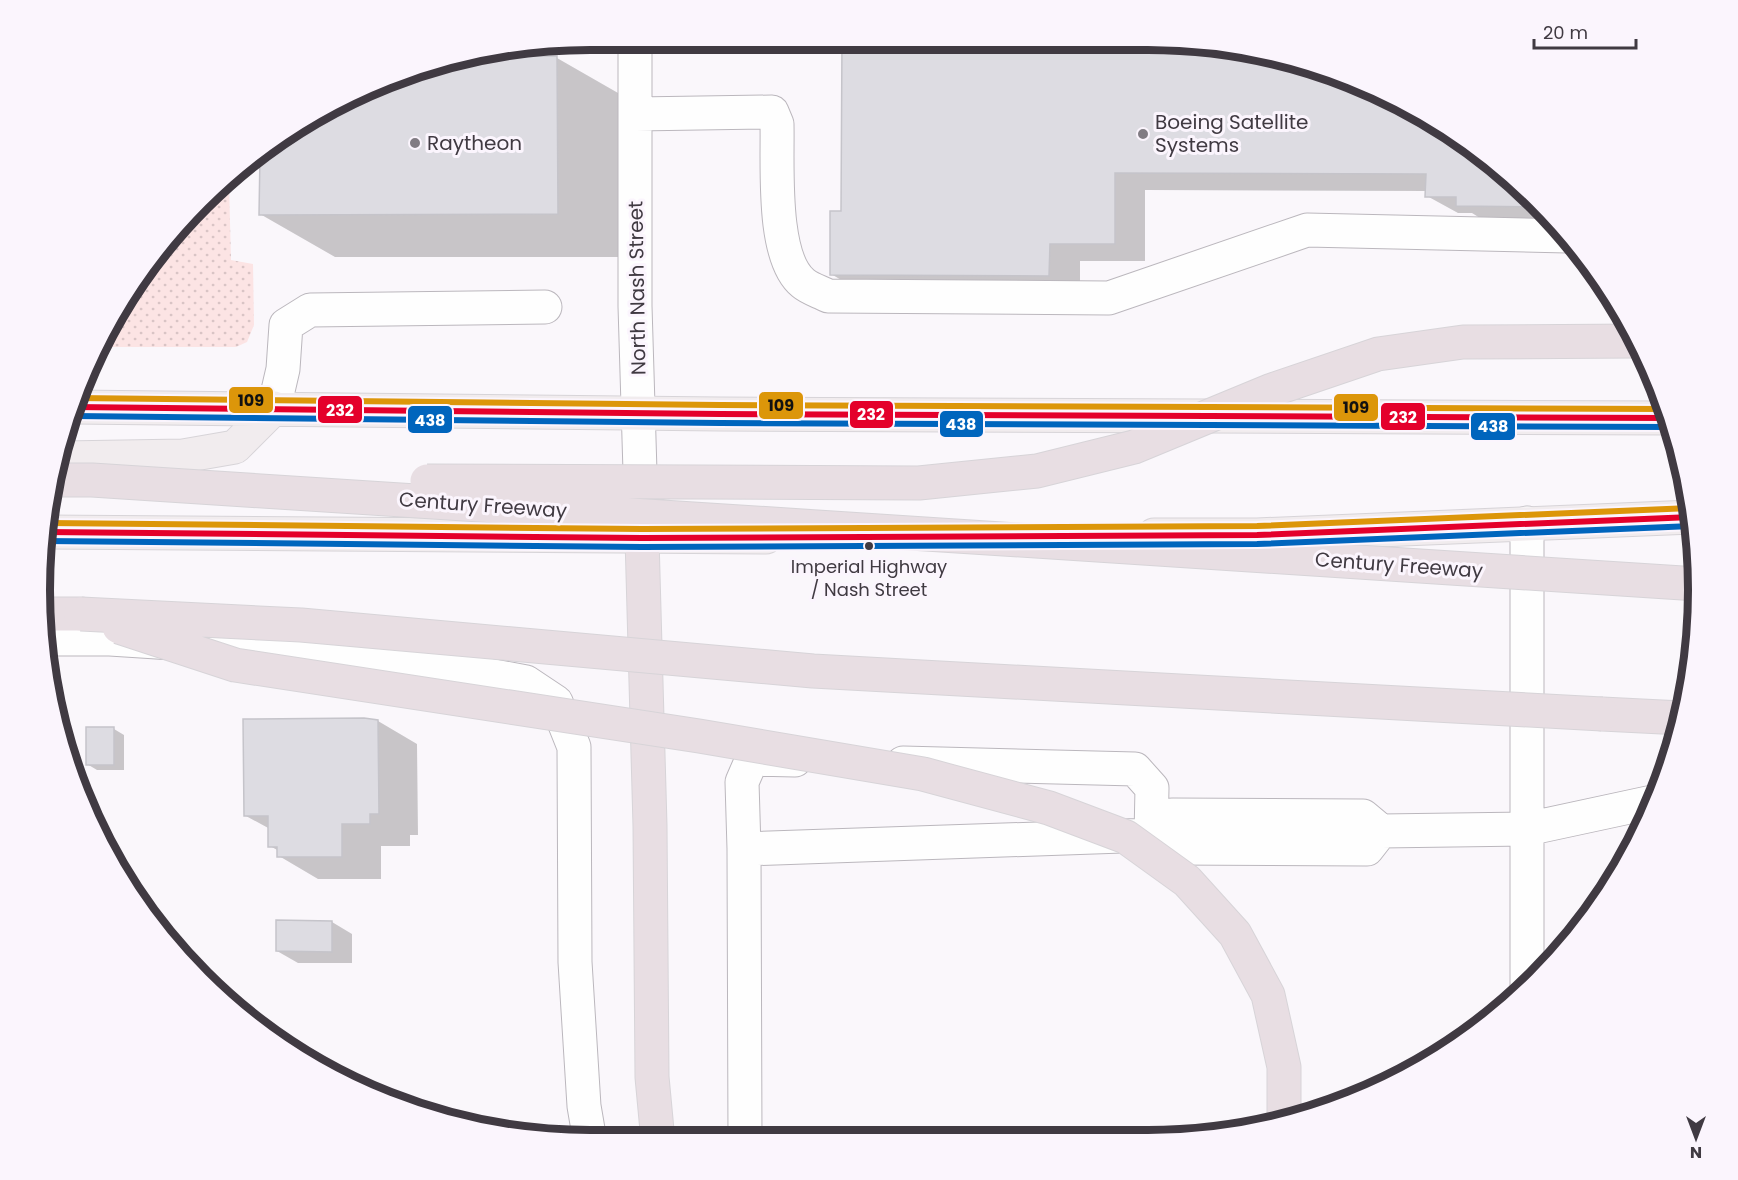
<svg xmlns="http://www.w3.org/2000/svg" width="1738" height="1180" font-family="Poppins,sans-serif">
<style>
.grass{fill:url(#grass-dots)}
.shadow{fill:#0003}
.building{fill:#dddce2;stroke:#c5c4ca;stroke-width:1.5}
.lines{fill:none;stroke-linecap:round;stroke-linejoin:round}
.minor-casing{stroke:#bbb7bd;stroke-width:35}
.major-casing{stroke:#d7d4d8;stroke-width:35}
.highway-casing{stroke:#d7d4d8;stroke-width:35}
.minor{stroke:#fefefe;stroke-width:33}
.major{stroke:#f1ecee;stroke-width:33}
.highway{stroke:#e8dee3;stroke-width:33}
.highway-bridge-casing{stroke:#d7d4d8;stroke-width:35;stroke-linecap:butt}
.highway-bridge{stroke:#e8dee3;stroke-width:33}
.bus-1-casing{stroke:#fbf5fd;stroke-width:10}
.bus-2-casing{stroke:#fbf5fd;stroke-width:10}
.bus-3-casing{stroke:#fbf5fd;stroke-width:10}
.bus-1{stroke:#e4002b;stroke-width:6}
.bus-2{stroke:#0065bd;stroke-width:6}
.bus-3{stroke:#dc960a;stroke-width:6}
.poi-dot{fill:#817c83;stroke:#fbf5fd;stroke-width:2}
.bus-dot{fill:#403a42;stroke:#fbf5fd;stroke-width:2}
.labels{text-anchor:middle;stroke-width:6;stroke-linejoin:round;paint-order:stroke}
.bus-label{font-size:18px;fill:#403a42;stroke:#fbf5fd}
.poi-label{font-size:20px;fill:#403a42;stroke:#fbf5fd;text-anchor:start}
.street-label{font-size:20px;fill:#403a42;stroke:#fbf5fd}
.rim{fill:none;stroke:#403a42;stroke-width:8}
.line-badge{stroke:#fbf5fd;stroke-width:2}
.badge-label{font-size:16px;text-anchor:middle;font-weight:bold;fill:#fff}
.pale-badge-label{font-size:16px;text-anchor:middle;font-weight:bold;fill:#111}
</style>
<defs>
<pattern id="grass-dots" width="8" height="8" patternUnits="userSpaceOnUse" patternTransform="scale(1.5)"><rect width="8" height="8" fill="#fce4e4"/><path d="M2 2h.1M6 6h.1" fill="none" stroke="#d9c4c5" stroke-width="1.8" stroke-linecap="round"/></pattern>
</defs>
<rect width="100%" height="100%" fill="#faf7fb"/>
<path class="grass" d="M 229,183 L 231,260 L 253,264 L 254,325 L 247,342 L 236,347 L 100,347 L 153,254 Z"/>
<path class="shadow" d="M 843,39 L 1148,39 L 1255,50 L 1392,96 L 1537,200 L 1556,223 L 1488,223 L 1472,213 L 1458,213 L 1427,196 L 1427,191 L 1145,190 L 1145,261 L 1080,261 L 1080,292 L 862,292 L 831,274 L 843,213 Z
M 557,58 L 632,101 L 633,257 L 335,257 L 260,214 L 261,153 L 284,132 L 413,68 Z
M 378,721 L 417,744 L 418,835 L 410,835 L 410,846 L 381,846 L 381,879 L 318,879 L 279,856 L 279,851 L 270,846 L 270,829 L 246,816 Z
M 114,729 L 124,735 L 124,770 L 97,770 L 87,764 Z
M 332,922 L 352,934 L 352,963 L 298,963 L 277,951 Z"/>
<path class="building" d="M 842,39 L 1148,39 L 1255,50 L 1392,96 L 1543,207 L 1456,206 L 1456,197 L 1425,197 L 1426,174 L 1115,173 L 1115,244 L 1050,244 L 1049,276 L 830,275 L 830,211 L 841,211 Z
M 484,56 L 557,56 L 558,214 L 259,215 L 260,155 L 284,132 L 413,68 Z
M 364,718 L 378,720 L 379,814 L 370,814 L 370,824 L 342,824 L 342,857 L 277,857 L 277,847 L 268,847 L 268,816 L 244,816 L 243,719 Z
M 86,727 L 114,727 L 114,765 L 86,765 Z
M 276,920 L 332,921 L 332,952 L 276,951 Z"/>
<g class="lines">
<defs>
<path id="minor" d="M 635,39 L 635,306 L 642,538
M 636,114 L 772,112 L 777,124 C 778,163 771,257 803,283 C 810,289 821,292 828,296 L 1109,298 L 1307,230 L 1567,236
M 274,408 L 283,369 L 286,325 L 310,310 L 545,307
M 1527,523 L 1527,988
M 46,639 L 110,639 L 219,646 L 436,665 L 526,682 L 556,702 L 574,747 L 575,962 L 584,1106 L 590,1141
M 903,763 L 1135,769 L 1152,788 L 1151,835
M 1151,835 L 1172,815 L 1363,816 L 1381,831 L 1527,829 L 1657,801
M 744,849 L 742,782 L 752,759 L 795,760
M 745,1141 L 744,849 L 1151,835 L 1170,848 L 1367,849 L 1381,831"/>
<path id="major" d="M 74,407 L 720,414 L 1669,418
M 63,458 L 183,456 L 235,447 L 274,408
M 45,532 L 766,537
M 1154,535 L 1257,535 L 1692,517"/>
<path id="highway" d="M 642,538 L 650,826 L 652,1077 L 658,1141
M 44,614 L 81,614
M 1602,714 L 1682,718"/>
</defs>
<use href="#minor" class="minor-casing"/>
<use href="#major" class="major-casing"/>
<use href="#highway" class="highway-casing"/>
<use href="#minor" class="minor"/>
<use href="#major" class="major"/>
<use href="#highway" class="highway"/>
<defs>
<path id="highway-bridge" d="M 57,480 L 92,480 L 1698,584
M 427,481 L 919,483 L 1037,471 L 1134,447 L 1272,390 L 1378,354 L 1463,342 L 1637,341
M 81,614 L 301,625 L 813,671 L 1602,714
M 119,627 L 235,665 L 699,736 L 923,774 L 1049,808 L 1126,837 L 1187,881 L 1235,934 L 1268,995 L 1284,1067 L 1284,1122"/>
</defs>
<use href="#highway-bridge" class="highway-bridge-casing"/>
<use href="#highway-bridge" class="highway-bridge"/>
<defs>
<path id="bus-1" d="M 74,407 L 720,414 L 1669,418
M 45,532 L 642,538 L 1257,535 L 1692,517"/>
<path id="bus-2" d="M 74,416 L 720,423 L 1669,427
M 45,541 L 642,547 L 1257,544 L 1692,526"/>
<path id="bus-3" d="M 76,398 L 720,405 L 1666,409
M 47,523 L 642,529 L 1257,526 L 1691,508"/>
</defs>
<use href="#bus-1" class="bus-1-casing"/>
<use href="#bus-2" class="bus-2-casing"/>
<use href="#bus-3" class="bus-3-casing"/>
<use href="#bus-1" class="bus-1"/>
<use href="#bus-2" class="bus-2"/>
<use href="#bus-3" class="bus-3"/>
</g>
<g class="poi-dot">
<circle cx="1143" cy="134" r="6"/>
<circle cx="415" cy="143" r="6"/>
</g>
<circle class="bus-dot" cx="869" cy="546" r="5"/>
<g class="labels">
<g class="bus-label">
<text x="869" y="573">Imperial Highway<tspan x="869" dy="23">/ Nash Street</tspan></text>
</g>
<g class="poi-label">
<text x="1155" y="129">Boeing Satellite<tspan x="1155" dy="23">Systems</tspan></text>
<text x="427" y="150">Raytheon</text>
</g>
<g class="street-label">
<text transform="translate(637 288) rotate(-91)" y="7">North Nash Street</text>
<text transform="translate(483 505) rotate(4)" y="7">Century Freeway</text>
<text transform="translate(1399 565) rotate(4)" y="7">Century Freeway</text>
</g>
</g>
<path d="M0 0H1738V1180H0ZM590 50H1148A540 540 0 0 1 1688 590V590A540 540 0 0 1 1148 1130H590A540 540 0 0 1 50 590V590A540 540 0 0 1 590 50Z" fill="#fbf5fd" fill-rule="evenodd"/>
<path class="rim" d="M590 50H1148A540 540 0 0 1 1688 590V590A540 540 0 0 1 1148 1130H590A540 540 0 0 1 50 590V590A540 540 0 0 1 590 50Z"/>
<g class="line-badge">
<rect x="228" y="386" width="46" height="28" rx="6" fill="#dc960a"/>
<rect x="758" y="391" width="46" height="29" rx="6" fill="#dc960a"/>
<rect x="1333" y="393" width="46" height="29" rx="6" fill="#dc960a"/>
<rect x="317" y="395" width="46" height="29" rx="6" fill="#e4002b"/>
<rect x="849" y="400" width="45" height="29" rx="6" fill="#e4002b"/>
<rect x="1380" y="402" width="46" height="29" rx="6" fill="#e4002b"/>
<rect x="407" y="405" width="46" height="29" rx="6" fill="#0065bd"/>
<rect x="939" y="410" width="45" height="28" rx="6" fill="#0065bd"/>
<rect x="1470" y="412" width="46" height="29" rx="6" fill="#0065bd"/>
</g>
<g class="badge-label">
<text x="340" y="416">232</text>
<text x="871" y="420">232</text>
<text x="1403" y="423">232</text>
<text x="430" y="426">438</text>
<text x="961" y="430">438</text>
<text x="1493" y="432">438</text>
</g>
<g class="pale-badge-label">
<text x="251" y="406">109</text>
<text x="781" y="411">109</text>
<text x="1356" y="413">109</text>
</g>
<g transform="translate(1696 1138) rotate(180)" stroke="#fbf5fd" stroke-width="4.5" paint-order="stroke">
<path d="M0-4.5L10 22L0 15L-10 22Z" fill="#403a42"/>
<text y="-9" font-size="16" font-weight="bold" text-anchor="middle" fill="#403a42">N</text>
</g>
<path d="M1534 39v9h102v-9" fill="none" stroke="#403a42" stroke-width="3"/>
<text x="1543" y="39" font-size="18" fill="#403a42" stroke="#fbf5fd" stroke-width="4.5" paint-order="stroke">20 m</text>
</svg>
